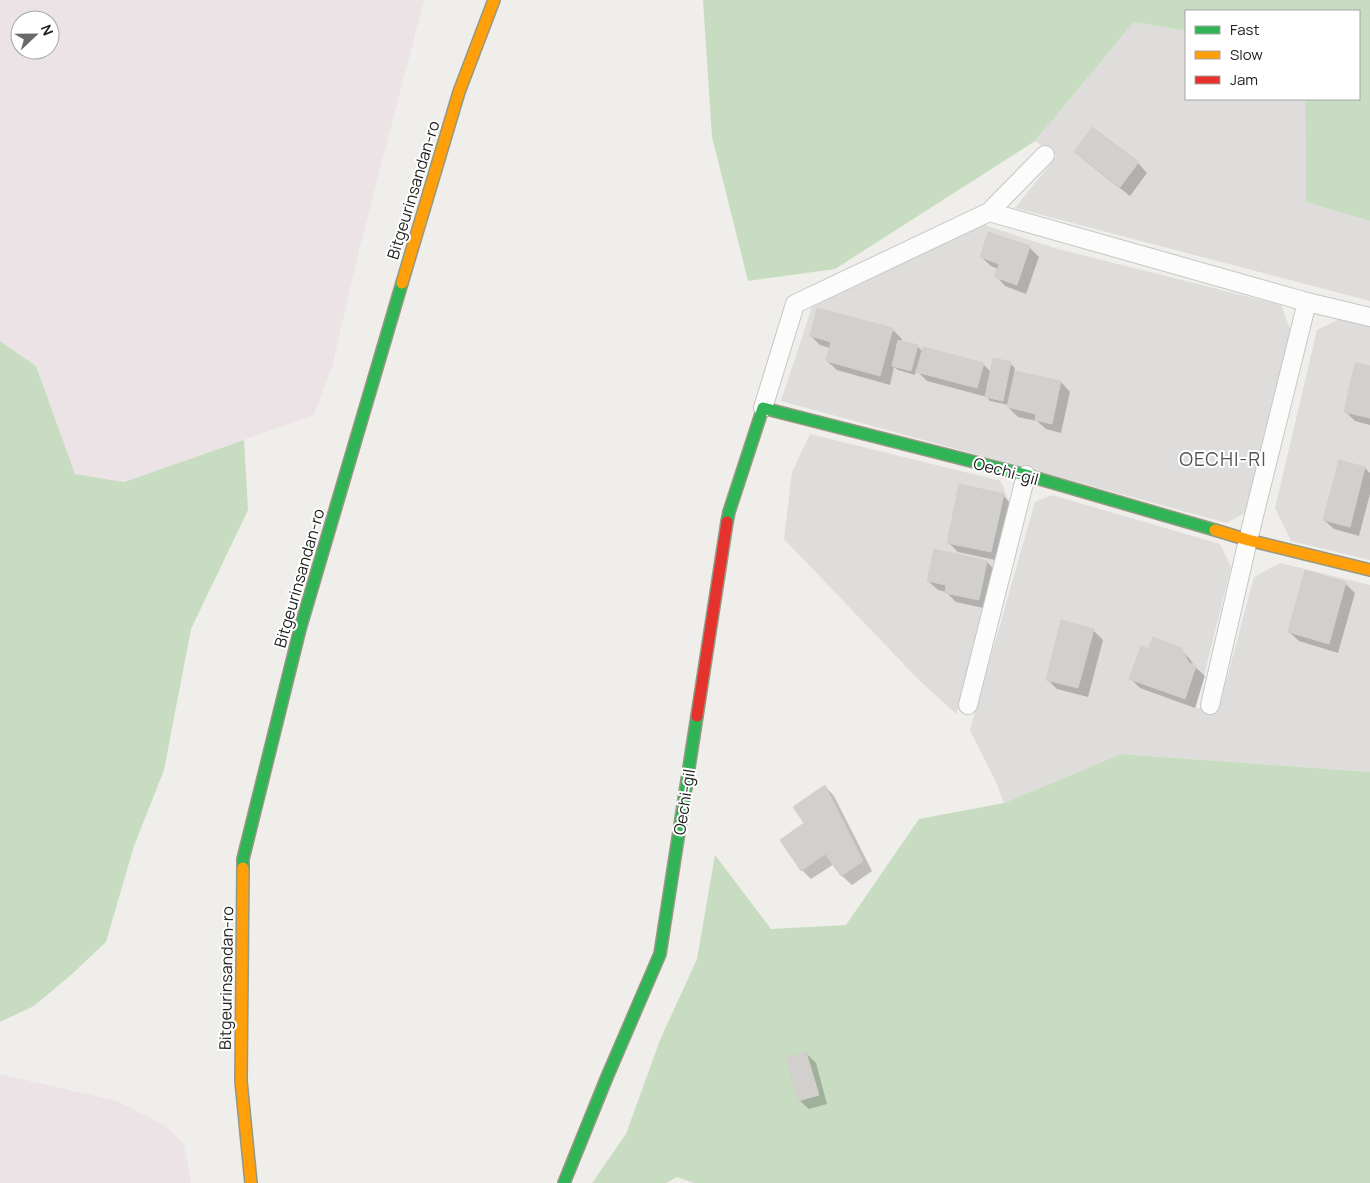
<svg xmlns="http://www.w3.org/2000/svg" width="1370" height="1183" font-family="Manrope,sans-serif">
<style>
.residential{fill:#dedddb}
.industrial{fill:#ece3e7;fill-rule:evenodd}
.forest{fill:#c8dcc1}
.shadow{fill:#0003}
.building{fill:#d2d0cd;stroke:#d2d0cb}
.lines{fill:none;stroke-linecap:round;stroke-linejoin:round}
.lane-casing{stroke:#c6c6c4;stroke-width:20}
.fast-casing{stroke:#959882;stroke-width:14}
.slow-casing{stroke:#959882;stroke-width:14}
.jam-casing{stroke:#959882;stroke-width:14}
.lane{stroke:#fdfcfc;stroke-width:18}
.fast{stroke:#30b455;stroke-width:11}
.slow{stroke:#ff9f0a;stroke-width:11}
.jam{stroke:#e5322d;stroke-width:11}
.labels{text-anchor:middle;stroke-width:4;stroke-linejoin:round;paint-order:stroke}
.street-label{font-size:16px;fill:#212121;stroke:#fff}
.quarter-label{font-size:19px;letter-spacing:1px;fill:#545454;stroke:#fff}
</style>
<rect width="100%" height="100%" fill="#efeeea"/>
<path class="residential" d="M 1134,22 L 1186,31 L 1186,99 L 1305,99 L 1306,202 L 1370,221 L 1370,301 L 1015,208 L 1057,156 L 1035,141 Z
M 984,225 L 1058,249 L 1281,305 L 1291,331 L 1245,513 L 1227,523 L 781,401 L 812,307 Z
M 1341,318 L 1370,326 L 1370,560 L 1291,541 L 1275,508 L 1317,330 Z
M 810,434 L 1001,481 L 1010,506 L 969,671 L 956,714 L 917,678 L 784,539 L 792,472 Z
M 1052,495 L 1220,544 L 1231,567 L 1196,708 L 1219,708 L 1254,577 L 1280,563 L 1370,585 L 1370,772 L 1121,754 L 1004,803 L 996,782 L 970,730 L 1035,502 Z"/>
<path class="industrial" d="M 0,0 L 424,0 L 360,246 L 332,367 L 314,415 L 124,482 L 75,474 L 36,366 L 0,341 ZM 20,20 L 50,20 L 50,50 L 20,50 Z
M 0,1074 L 117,1101 L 164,1125 L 184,1144 L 191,1183 L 0,1183 Z"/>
<path class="forest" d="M 703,0 L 1370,0 L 1370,221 L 1306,202 L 1305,99 L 1359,99 L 1359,11 L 1186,11 L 1186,31 L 1134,22 L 1035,141 L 835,269 L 748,281 L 712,137 Z
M 0,341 L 36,366 L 75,474 L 124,482 L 244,440 L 248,510 L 191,629 L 164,770 L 134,846 L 106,942 L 72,974 L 34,1006 L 0,1022 Z
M 1121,754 L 1370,772 L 1370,1183 L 694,1183 L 677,1177 L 666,1183 L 592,1183 L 626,1134 L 660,1040 L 697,959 L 715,855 L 771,929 L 846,925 L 919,819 L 1004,803 Z"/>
<path class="shadow" d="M 1075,151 L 1138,163 L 1147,173 L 1130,196 L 1085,161 Z
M 1029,247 L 1039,257 L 1026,294 L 1005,286 L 996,276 L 998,269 L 991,266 L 981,257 Z
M 892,329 L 902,339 L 901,342 L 917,346 L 923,352 L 983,364 L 991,372 L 1010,363 L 1015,368 L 1014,372 L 1061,382 L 1070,392 L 1061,433 L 1046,429 L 1037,421 L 1018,417 L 1008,407 L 1009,405 L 990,401 L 987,397 L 927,381 L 916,370 L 915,375 L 898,370 L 894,367 L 890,385 L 837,370 L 827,361 L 830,348 L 820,345 L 811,336 Z
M 1370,367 L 1370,425 L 1355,421 L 1346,412 Z
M 1340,461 L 1365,468 L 1370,473 L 1370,494 L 1359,536 L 1334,529 L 1324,520 Z
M 1003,495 L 1012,505 L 1000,561 L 958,552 L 948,542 Z
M 987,562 L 996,571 L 988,609 L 956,602 L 946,592 L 938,590 L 928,581 Z
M 1345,583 L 1355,593 L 1338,653 L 1299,641 L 1289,632 Z
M 1093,630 L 1103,640 L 1088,697 L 1057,689 L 1047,679 Z
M 1180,649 L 1190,659 L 1194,666 L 1205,676 L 1195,708 L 1140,688 L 1131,679 L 1150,651 Z
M 825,786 L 834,796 L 872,871 L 852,885 L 842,876 L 834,864 L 811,879 L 802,870 Z
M 806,1053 L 816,1063 L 827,1104 L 809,1109 L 799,1100 Z"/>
<path class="building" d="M 1092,127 L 1139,162 L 1120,187 L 1074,152 Z
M 988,232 L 1030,246 L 1017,285 L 994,277 L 999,264 L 980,257 Z
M 817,308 L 893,328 L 880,376 L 826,361 L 831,342 L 810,336 Z
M 898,340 L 918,345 L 911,371 L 892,366 Z
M 923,347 L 984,363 L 977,388 L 916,372 Z
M 993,358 L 1011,362 L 1003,401 L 985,397 Z
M 1355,363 L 1370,366 L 1370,418 L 1344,412 Z
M 1015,371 L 1061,381 L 1052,424 L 1035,420 L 1036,414 L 1007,407 Z
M 1339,460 L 1365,467 L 1350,527 L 1323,520 Z
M 959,484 L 1004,494 L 991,552 L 947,543 Z
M 934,549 L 987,561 L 979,600 L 945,593 L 946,585 L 927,581 Z
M 1305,570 L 1346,582 L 1329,644 L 1288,632 Z
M 1061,620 L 1094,629 L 1078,688 L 1046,680 Z
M 1153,637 L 1181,648 L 1189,663 L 1196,666 L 1185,699 L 1129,679 L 1141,646 L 1149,649 Z
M 825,785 L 863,861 L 841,876 L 825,854 L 801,871 L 780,840 L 804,823 L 793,807 Z
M 806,1052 L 819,1095 L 798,1101 L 786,1058 Z"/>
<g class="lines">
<defs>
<path id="lane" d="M 1045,155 L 989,212 L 1307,302 L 1248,540 L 1210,705
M 1307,302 L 1370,317
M 763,408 L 795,304 L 989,212
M 968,705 L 1026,475"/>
<path id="fast" d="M 727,522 L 729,512 L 763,408 L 1026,475 L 1215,530
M 243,868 L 243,859 L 300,629 L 402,283
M 564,1183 L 607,1077 L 660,954 L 697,716"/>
<path id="slow" d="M 402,283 L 459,92 L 494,0
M 1215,530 L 1248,540 L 1370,570
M 243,868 L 241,1081 L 251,1183"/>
<path id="jam" d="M 697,716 L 727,522"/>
</defs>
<use href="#lane" class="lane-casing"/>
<use href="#fast" class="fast-casing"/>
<use href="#slow" class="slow-casing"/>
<use href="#jam" class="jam-casing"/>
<use href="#lane" class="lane"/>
<use href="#fast" class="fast"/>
<use href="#slow" class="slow"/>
<use href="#jam" class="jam"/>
</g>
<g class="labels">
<g class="street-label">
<text transform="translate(413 190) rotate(-73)" y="6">Bitgeurinsandan-ro</text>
<text transform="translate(1006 471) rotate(15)" y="6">Oechi-gil</text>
<text transform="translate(299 578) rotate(-74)" y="6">Bitgeurinsandan-ro</text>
<text transform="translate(684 802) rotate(-81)" y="6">Oechi-gil</text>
<text transform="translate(226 978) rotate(-89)" y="6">Bitgeurinsandan-ro</text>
</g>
<g class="quarter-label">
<text x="1223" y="466">OECHI-RI</text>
</g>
</g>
<rect x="1185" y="10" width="175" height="90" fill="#ffffff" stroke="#a6a6a6"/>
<rect x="1195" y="26" width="25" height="8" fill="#30b455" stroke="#a6a6a6"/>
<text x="1230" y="35" font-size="15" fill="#212121">Fast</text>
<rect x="1195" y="51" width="25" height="8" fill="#ff9f0a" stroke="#a6a6a6"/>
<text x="1230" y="60" font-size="15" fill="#212121">Slow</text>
<rect x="1195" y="76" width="25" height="8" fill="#e5322d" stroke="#a6a6a6"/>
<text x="1230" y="85" font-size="15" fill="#212121">Jam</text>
<g transform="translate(35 35) rotate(68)"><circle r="24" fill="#ffffff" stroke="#a6a6a6"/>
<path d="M0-4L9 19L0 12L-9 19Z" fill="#696967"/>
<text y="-8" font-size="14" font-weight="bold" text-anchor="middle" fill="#212121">N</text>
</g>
</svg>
